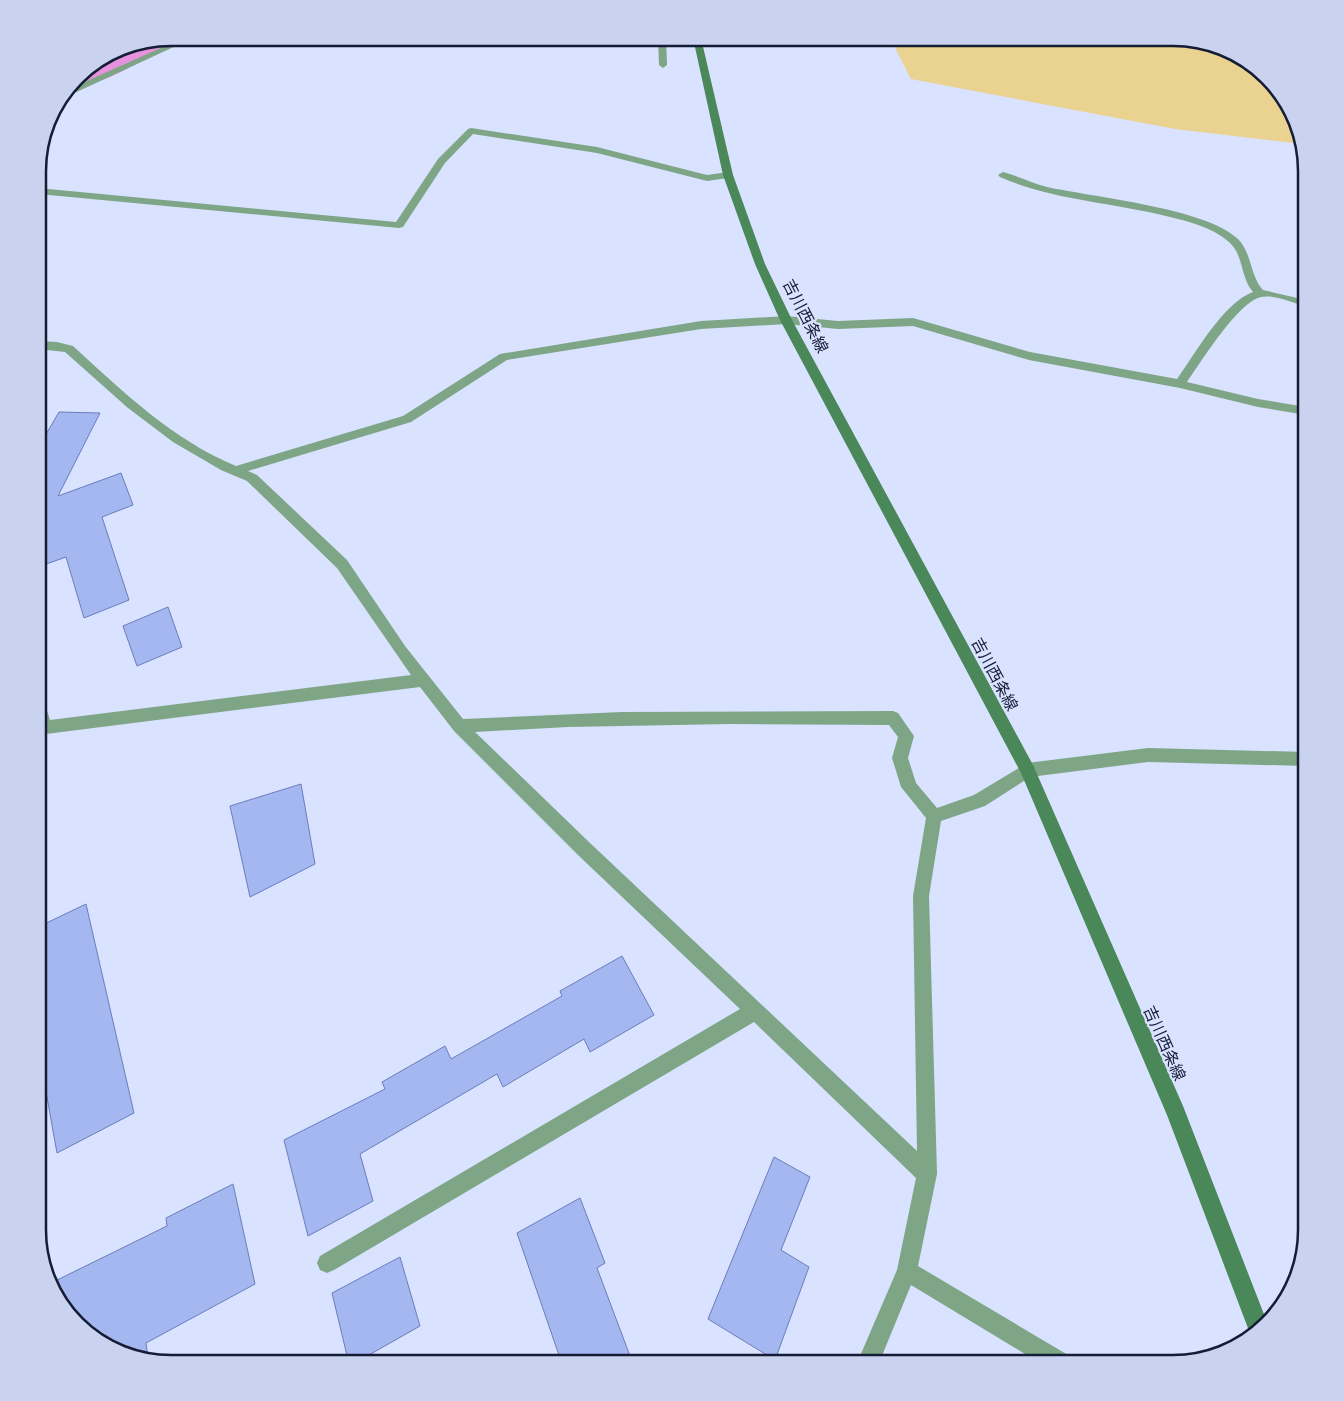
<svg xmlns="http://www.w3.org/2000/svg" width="1344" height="1401" font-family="Quicksand,'Noto Sans JP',sans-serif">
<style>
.green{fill:#ead290}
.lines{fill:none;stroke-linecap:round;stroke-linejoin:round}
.stream{fill:#e691dd;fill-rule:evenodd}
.river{fill:#e691dd;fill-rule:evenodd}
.building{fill:#a4b7f0;stroke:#6a7dbc}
.street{fill:#7ea686;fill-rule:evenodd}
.secondary{fill:#4a8759;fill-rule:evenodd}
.labels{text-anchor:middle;stroke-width:4.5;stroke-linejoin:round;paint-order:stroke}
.street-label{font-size:16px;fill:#151c35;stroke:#d9e2fe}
.rim{fill:none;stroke:#151c35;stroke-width:2.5}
</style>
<rect width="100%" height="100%" fill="#d9e2fe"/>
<path class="green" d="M 890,38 L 1181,38 L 1232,51 L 1273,83 L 1299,128 L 1302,144 L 1175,129 L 911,79 Z"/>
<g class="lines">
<path class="stream" d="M 98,62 L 105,64 L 90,71 L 84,70 Z"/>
<path class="river" d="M 165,39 L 168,42 L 162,50 C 140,61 96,90 73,84 L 83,71 L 120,48 Z"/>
</g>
<path class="building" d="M 59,412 L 100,413 L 58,496 L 121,473 L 133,505 L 102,517 L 129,600 L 84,618 L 66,557 L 38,567 L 38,448 Z
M 168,607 L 182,647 L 137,666 L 123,626 Z
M 301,784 L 315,864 L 250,897 L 230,806 Z
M 86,904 L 134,1113 L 57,1153 L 38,1047 L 38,927 Z
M 622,956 L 654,1015 L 590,1052 L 584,1039 L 503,1087 L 497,1074 L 360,1154 L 373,1201 L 308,1236 L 284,1140 L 385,1089 L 382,1082 L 445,1046 L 451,1059 L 562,996 L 560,991 Z
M 774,1157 L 810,1177 L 781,1250 L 809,1267 L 775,1360 L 708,1319 Z
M 233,1184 L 255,1284 L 146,1343 L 148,1358 L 112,1350 L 71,1318 L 51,1283 L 167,1226 L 166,1218 Z
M 580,1198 L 605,1263 L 597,1268 L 633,1364 L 562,1364 L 517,1233 Z
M 400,1257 L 420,1326 L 353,1364 L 349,1364 L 332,1293 Z"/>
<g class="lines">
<path class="street" d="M 183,38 L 193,38 L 68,96 L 64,96 L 69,89 Z
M 658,38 L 666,38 L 667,65 L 663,68 L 659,65 Z
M 471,128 L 597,147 L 707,175 L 728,172 L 733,175 L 728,178 L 707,181 L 597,153 L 473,134 L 445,163 L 403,227 L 399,228 L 38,194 L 38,188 L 396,222 L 438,159 L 468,129 Z
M 1003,172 C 1018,176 1032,183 1047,187 C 1092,197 1206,208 1238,239 C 1252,253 1250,276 1263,290 L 1306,300 L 1306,306 C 1293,304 1275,294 1261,297 C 1238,302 1201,362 1187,382 L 1258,399 L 1306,407 L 1306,415 L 1258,407 L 1180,388 L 1029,360 L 913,326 L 838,329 L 786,324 L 701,329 L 507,360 L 411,422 L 248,471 L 257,475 L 347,560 L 405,646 L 463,719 L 622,712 L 893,711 L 898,713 L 914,736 L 908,758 L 916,783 L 937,808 L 974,795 L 1027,763 L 1148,748 L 1306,752 L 1306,766 L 1148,762 L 1030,777 L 985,806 L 941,821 L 929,896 L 937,1174 L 918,1266 L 1068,1355 L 1071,1363 L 1040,1363 L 911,1285 L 879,1363 L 857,1363 L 897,1270 L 916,1178 L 754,1022 L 334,1270 L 327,1273 L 320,1270 L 317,1263 L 320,1256 L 740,1009 L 578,855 L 454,731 L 420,687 L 38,735 L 38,697 L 43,698 L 50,720 L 411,675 L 337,568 L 247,481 L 221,470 L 173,442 L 128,408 L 65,352 L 38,349 L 38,341 L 57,342 L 73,346 C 122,391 173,440 236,466 L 403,416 L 500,354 L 701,321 L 786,316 L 838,321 L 913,318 L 1030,352 L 1177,379 C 1195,354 1223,303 1253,292 C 1240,277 1244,255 1229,242 C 1212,227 1187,221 1166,216 C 1111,202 1052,200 1000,177 L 998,175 ZM 730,724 L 889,725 L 898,737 L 892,758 L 901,787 L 926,818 L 913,896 L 917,1151 L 590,843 L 475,732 L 568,727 Z"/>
<path class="secondary" d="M 693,38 L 701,38 L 733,175 L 765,264 L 792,320 L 1033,765 L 1183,1106 L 1267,1322 L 1261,1330 L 1251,1336 L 1167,1115 L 1021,773 L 780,320 L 755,264 L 723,175 Z"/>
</g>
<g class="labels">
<g class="street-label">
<text transform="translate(806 316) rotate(63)" y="6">吉川西条線</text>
<text transform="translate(995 674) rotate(62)" y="6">吉川西条線</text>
<text transform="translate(1165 1043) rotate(66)" y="6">吉川西条線</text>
</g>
</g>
<path d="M0 0H1344V1401H0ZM171 46H1173A125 125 0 0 1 1298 171V1230A125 125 0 0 1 1173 1355H171A125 125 0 0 1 46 1230V171A125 125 0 0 1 171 46Z" fill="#c9d2ee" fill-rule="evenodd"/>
<path class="rim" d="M171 46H1173A125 125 0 0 1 1298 171V1230A125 125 0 0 1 1173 1355H171A125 125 0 0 1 46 1230V171A125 125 0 0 1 171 46Z"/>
</svg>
